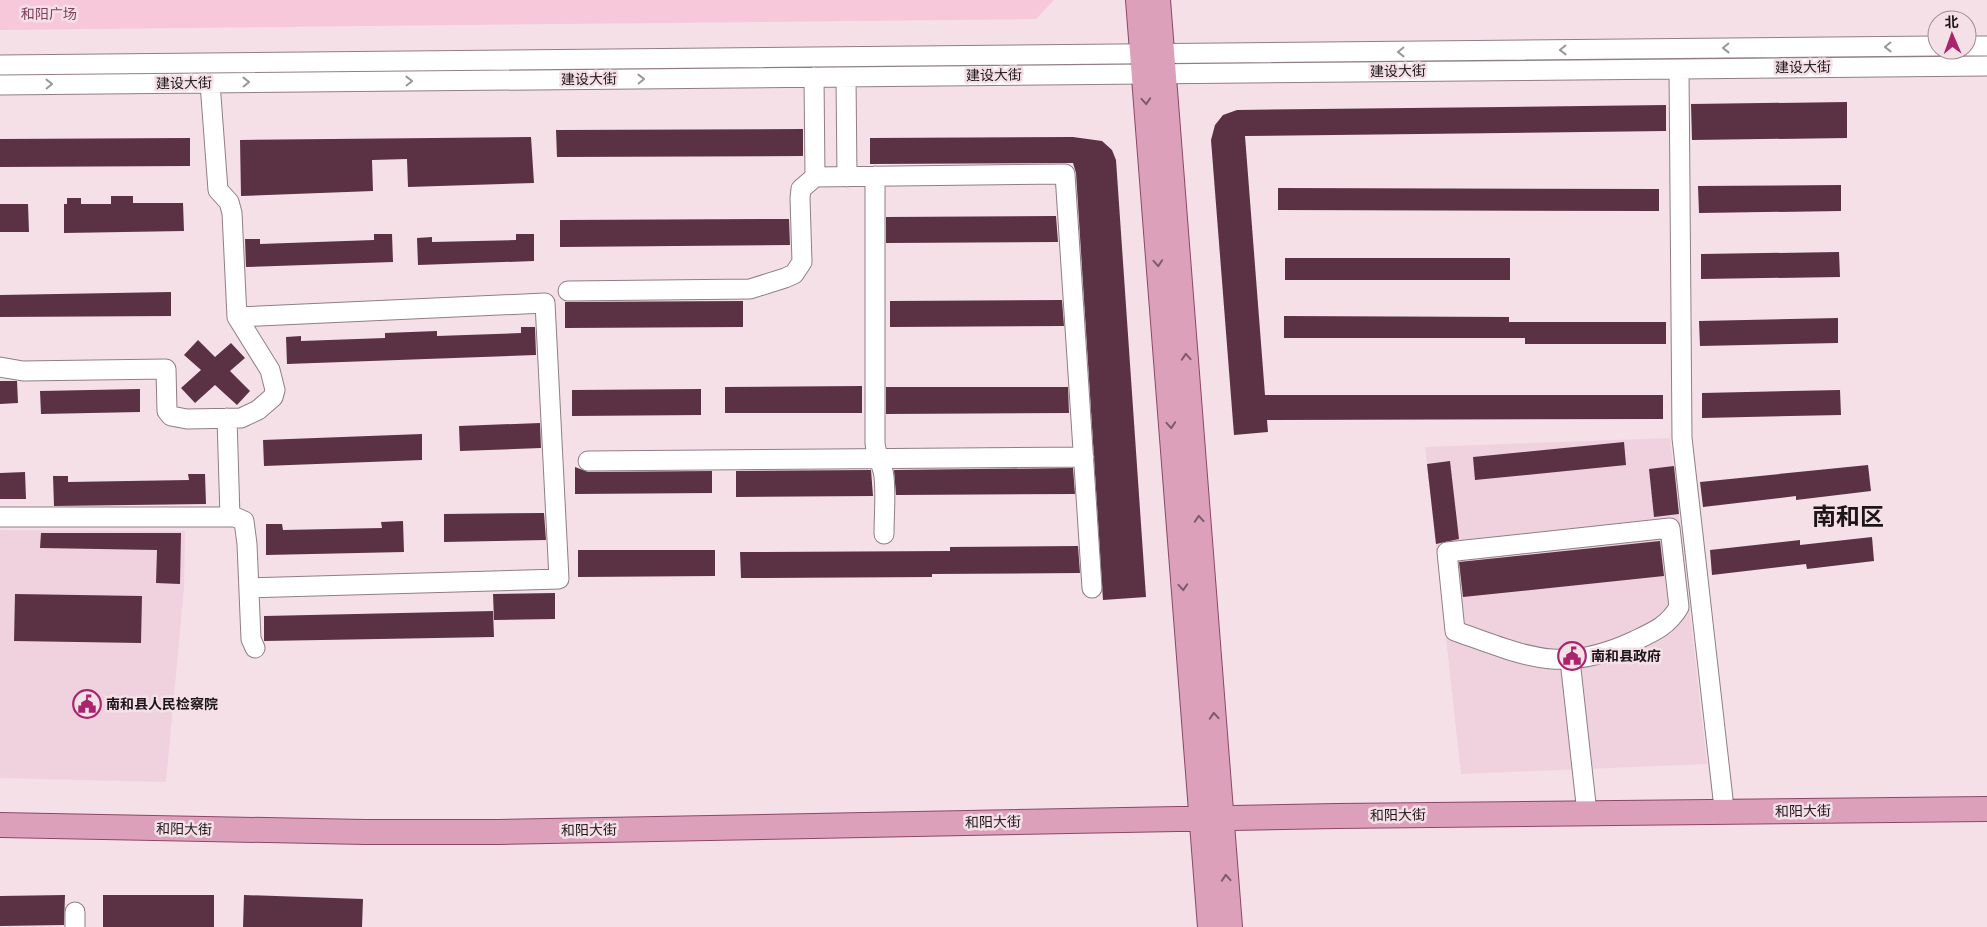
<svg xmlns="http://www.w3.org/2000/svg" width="1987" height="927" font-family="'Source Sans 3','Noto Sans SC',sans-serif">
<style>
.built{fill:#efd2dd}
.green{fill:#f7c8da}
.building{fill:#5a3243}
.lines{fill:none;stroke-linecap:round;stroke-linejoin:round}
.minor-casing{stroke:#907e84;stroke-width:21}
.major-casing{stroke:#8b4765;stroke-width:26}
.minor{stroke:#fff;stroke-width:19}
.major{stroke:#dda0bb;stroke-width:24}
.oneway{stroke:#999698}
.oneway2{stroke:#7d5b6a}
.labels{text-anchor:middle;stroke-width:5;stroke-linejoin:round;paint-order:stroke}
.park-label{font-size:14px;fill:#7e405b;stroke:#f5e0e8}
.street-label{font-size:14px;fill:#1d1619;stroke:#f5e0e8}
.poi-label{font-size:14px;font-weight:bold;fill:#1d1619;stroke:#f5e0e8;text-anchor:start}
.town-label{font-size:24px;font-weight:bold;fill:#1d1619;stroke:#f5e0e8}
</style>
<rect width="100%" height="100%" fill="#f5e0e8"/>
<path class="built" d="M 1670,438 L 1707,764 L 1461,774 L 1425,447 Z
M 0,530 L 185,531 L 184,588 L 166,782 L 0,778 Z"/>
<path class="green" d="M 0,0 L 1054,0 L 1036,19 L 0,30 Z"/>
<path class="building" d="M 1847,102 L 1847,138 L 1692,140 L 1691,104 Z
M 1666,105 L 1666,131 L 1245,136 L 1265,395 L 1663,395 L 1663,419 L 1267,420 L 1268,432 L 1234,435 L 1211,140 L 1215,125 L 1223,115 L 1237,110 Z
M 803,129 L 803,156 L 557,157 L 556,130 Z
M 531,137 L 534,183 L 408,187 L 407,159 L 372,160 L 373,191 L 241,196 L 240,140 Z
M 1073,137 L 1102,141 L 1112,150 L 1116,160 L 1146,597 L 1103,600 L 1076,173 L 1073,163 L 870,164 L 870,138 Z
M 190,138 L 190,166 L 0,167 L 0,139 Z
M 1841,185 L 1841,211 L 1699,213 L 1698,186 Z
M 1278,188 L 1659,189 L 1659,211 L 1278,210 Z
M 111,196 L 133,196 L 133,203 L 183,203 L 184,231 L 64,233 L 64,204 L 67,204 L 67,198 L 81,198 L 81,204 L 111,204 Z
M 0,204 L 28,204 L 29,232 L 0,232 Z
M 1056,216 L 1058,242 L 886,243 L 886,217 Z
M 789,219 L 790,245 L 560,247 L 560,220 Z
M 374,234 L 392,234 L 393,262 L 246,267 L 245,239 L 260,239 L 260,244 L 374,240 Z
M 516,234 L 534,234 L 534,261 L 418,265 L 417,238 L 432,237 L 432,242 L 516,240 Z
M 1839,252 L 1840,277 L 1701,279 L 1701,254 Z
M 1285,258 L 1510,258 L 1510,280 L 1285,280 Z
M 171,292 L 171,316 L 0,317 L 0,295 Z
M 1062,300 L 1064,326 L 890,327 L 890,301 Z
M 743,301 L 743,327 L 565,328 L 565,302 Z
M 1284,316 L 1509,317 L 1509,322 L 1666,322 L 1666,344 L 1525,344 L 1525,338 L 1284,338 Z
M 1838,318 L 1838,343 L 1700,346 L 1699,321 Z
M 521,327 L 535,327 L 536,355 L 287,364 L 286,337 L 301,336 L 301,341 L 385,338 L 385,333 L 437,331 L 437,336 L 521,333 Z
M 198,340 L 215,357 L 231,343 L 245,358 L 230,371 L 250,391 L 237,405 L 215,385 L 195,403 L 181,388 L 201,370 L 184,355 Z
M 0,381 L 17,381 L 18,403 L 0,404 Z
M 862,386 L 862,413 L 725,413 L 725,387 Z
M 886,387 L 1068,387 L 1069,413 L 886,414 Z
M 140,389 L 140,412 L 41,414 L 40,391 Z
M 701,389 L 701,415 L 572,416 L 572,390 Z
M 1840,390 L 1841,415 L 1702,418 L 1702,393 Z
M 540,423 L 541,448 L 460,451 L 459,426 Z
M 422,434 L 422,460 L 264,466 L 263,440 Z
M 1624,442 L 1626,465 L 1475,480 L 1473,457 Z
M 1450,461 L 1459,539 L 1436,544 L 1427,464 Z
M 1868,465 L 1871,491 L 1796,500 L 1796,496 L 1703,507 L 1700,482 Z
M 1674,466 L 1679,514 L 1654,517 L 1649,469 Z
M 575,467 L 588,472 L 712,471 L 712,493 L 575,494 Z
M 1073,468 L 1075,494 L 896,495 L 894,470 Z
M 871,470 L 873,496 L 736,497 L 736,471 Z
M 25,472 L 26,499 L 0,499 L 0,473 Z
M 188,474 L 205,474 L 206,504 L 54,506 L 53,476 L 68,476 L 68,482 L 189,480 Z
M 544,513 L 546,540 L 444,542 L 444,514 Z
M 403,521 L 404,552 L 266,555 L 266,524 L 282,524 L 283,530 L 382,528 L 381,522 Z
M 41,533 L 181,533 L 180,584 L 156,583 L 157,550 L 40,548 Z
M 1872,537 L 1874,561 L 1807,569 L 1806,564 L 1712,575 L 1710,550 L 1800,540 L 1800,545 Z
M 1660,541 L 1664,576 L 1463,597 L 1459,562 Z
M 1078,546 L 1080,573 L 932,574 L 932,577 L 741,578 L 740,552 L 950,551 L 950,547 Z
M 578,550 L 715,550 L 715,576 L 578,577 Z
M 555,593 L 555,619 L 494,620 L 493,594 Z
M 15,594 L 142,596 L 141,643 L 14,641 Z
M 493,611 L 494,637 L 264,641 L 264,616 Z
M 65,895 L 64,925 L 0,926 L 0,896 Z
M 103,895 L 214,895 L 214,927 L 103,927 Z
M 244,895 L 363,899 L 362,927 L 243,927 Z"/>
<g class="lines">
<defs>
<path id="minor" d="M 1967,46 L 1987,46
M 0,65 L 1937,46
M 1679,69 L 1682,438 L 1723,799
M 814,77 L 815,177
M 846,77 L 847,177
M 0,85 L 1987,66
M 875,176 L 875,443 C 876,456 883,465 884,477 C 886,496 884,515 884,534
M 568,291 L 750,289 L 785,278 L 794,274 L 802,262 L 800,198 L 801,189 L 815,177 L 1065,174 L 1092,588
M 237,317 L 545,303 L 559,579 L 249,588
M 0,367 L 23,371 L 166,369 L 167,411 L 171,416 L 187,419 L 241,418 L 258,410 L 273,397 L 275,390 L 270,370 L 237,317 L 232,213 L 229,202 L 218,190 L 210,83
M 227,418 L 230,517
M 588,461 L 1084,457
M 0,517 L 235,517 L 244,521 L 247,544 L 251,639 L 255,648
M 1670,528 L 1679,607 C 1668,626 1653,632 1634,641 C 1561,675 1526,656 1455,631 L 1447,552 Z
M 1570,660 L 1587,813
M 75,927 L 75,912"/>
<path id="major" d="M 1138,0 L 1210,927
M 1158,0 L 1230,927
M 0,825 L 365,832 L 498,832 L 1337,816 L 1987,809"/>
</defs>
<use href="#minor" class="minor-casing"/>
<use href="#major" class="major-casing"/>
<use href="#minor" class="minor"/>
<use href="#major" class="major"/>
</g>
<defs><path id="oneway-chevron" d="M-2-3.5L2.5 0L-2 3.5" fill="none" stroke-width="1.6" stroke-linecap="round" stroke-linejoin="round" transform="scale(1.25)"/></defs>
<g class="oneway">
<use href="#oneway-chevron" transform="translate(1888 47) rotate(179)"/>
<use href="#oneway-chevron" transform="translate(1726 48) rotate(179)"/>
<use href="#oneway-chevron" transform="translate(1563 50) rotate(179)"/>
<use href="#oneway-chevron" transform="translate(1401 52) rotate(179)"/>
<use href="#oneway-chevron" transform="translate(641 79) rotate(-1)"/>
<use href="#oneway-chevron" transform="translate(409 81) rotate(-1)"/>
<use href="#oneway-chevron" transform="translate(246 82) rotate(-1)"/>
<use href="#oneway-chevron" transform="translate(49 84) rotate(-1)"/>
</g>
<g class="oneway2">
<use href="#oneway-chevron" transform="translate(1146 101) rotate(86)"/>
<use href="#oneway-chevron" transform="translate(1158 263) rotate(86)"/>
<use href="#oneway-chevron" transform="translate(1186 357) rotate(-94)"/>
<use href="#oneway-chevron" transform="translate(1171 425) rotate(86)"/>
<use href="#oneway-chevron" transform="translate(1199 519) rotate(-94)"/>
<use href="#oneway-chevron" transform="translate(1183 587) rotate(86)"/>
<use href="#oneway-chevron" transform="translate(1214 716) rotate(-94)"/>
<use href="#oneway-chevron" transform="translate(1226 878) rotate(-94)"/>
</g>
<defs>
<symbol id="civic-ring" viewBox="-11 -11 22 22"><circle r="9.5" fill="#f5e0e8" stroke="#aa236b" stroke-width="1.5"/><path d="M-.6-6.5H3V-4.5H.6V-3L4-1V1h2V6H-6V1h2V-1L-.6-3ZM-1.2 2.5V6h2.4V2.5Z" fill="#aa236b"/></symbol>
</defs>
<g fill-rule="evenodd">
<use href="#civic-ring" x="1556" y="640" width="32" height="32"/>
<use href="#civic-ring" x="71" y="688" width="32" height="32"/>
</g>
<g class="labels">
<g class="park-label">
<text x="49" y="19">和阳广场</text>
</g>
<g class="street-label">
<text transform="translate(1803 67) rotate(-1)" y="5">建设大街</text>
<text transform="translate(1398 71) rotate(-1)" y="5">建设大街</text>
<text transform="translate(994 75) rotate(-1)" y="5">建设大街</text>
<text transform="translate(589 79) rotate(-1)" y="5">建设大街</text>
<text transform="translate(184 83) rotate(-1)" y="5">建设大街</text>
<text transform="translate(1803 811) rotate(-1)" y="5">和阳大街</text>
<text transform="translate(1398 815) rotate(-1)" y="5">和阳大街</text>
<text transform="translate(993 822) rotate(-1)" y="5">和阳大街</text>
<text transform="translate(184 829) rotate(1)" y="5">和阳大街</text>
<text transform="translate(589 830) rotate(-1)" y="5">和阳大街</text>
</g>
<g class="poi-label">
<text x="1591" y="661">南和县政府</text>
<text x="106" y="709">南和县人民检察院</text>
</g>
<g class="town-label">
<text x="1848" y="525">南和区</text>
</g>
</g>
<g transform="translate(1952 35) rotate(358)"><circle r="24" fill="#f5e0e8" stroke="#9f8f95"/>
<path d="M0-4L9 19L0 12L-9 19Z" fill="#aa236b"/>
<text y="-8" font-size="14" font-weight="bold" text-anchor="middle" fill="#1d1619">北</text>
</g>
</svg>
